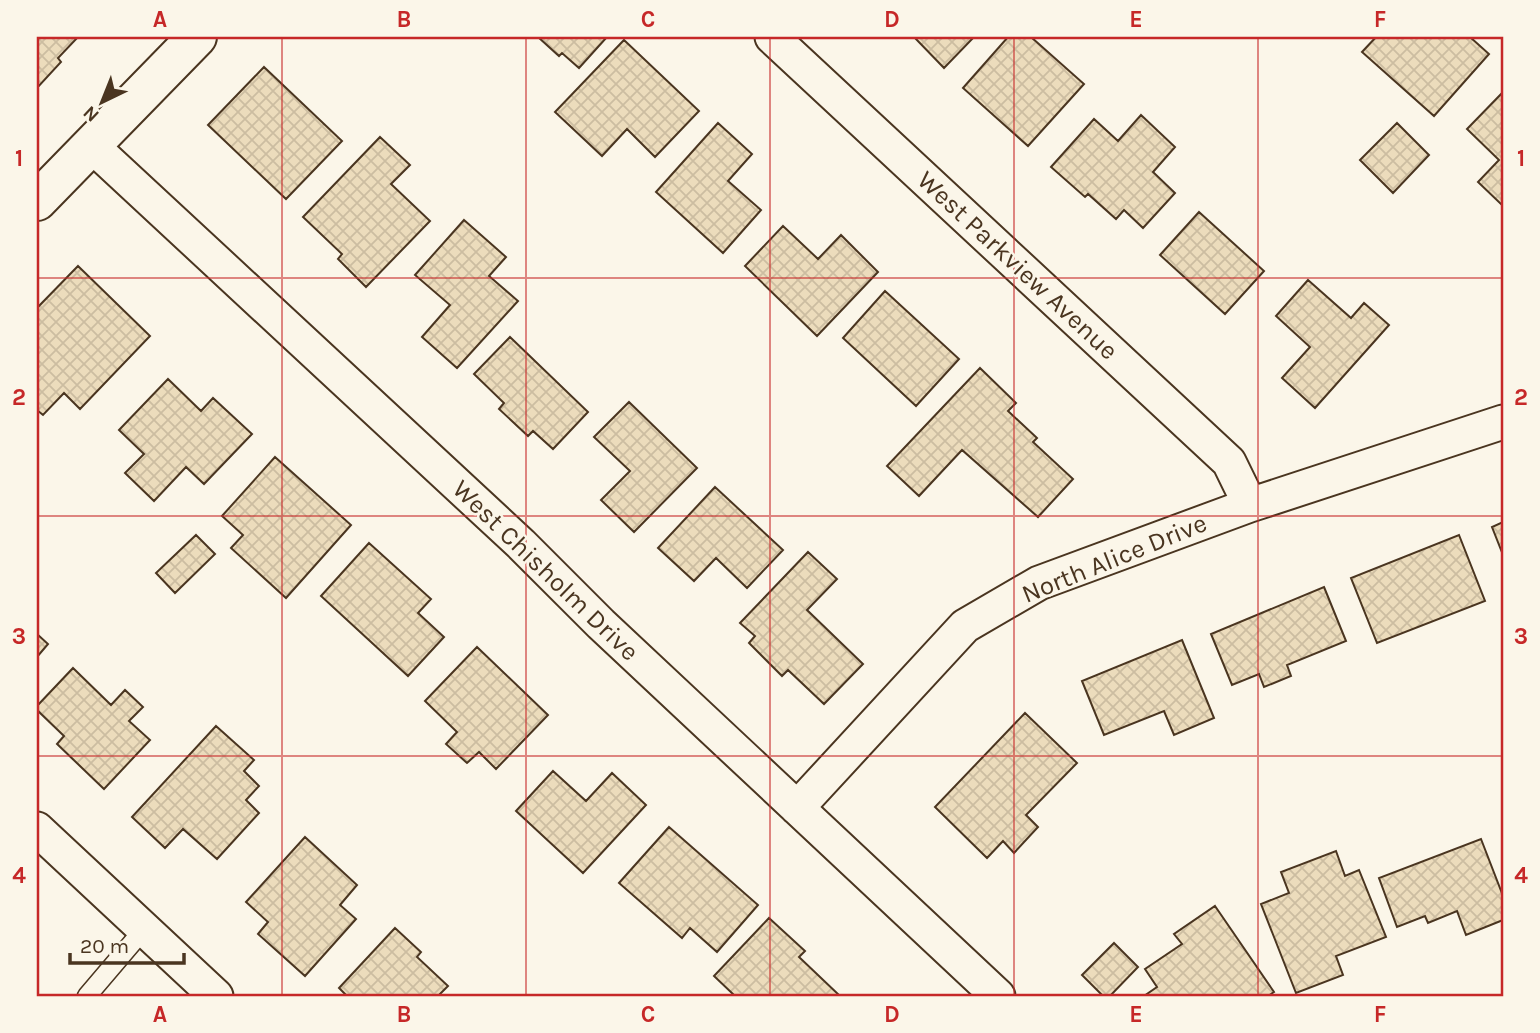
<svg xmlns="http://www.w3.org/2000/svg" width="1540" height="1033" font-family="Karla,sans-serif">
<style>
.building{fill:url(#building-cross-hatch);stroke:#4a3520;stroke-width:2}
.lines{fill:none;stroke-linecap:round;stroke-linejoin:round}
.lane-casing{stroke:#4a3520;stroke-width:21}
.street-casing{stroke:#4a3520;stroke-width:37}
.secondary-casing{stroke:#4a3520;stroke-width:42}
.lane{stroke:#fbf6e9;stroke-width:18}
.street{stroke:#fbf6e9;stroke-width:33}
.secondary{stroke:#fbf6e9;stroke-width:38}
.grid{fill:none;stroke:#c62828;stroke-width:2;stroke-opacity:0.55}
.labels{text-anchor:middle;stroke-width:5;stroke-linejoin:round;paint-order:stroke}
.street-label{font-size:26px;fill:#4a3520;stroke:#fbf6e9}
.neatline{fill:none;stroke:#c62828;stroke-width:2.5}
.grid-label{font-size:23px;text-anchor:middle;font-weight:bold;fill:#c62828}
</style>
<defs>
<pattern id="building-cross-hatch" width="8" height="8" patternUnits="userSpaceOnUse" patternTransform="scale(1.75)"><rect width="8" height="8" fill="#ecdcbc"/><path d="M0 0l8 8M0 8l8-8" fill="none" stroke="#ccbda1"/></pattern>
</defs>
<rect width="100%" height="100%" fill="#fbf6e9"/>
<path class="building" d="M 37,37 L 78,37 L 58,58 L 61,62 L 37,88 Z
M 538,37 L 607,37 L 579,68 L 562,53 L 559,56 Z
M 914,37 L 974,37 L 944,68 Z
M 1008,37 L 1031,37 L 1084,84 L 1028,146 L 963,88 Z
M 1376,37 L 1470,37 L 1489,54 L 1434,116 L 1362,52 Z
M 624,40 L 699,111 L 655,157 L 627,129 L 602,156 L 555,112 Z
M 264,67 L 342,141 L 286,199 L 208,125 Z
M 1503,92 L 1503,206 L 1478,182 L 1499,160 L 1467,129 Z
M 1141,115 L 1175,147 L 1153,172 L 1175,193 L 1143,228 L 1124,210 L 1116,219 L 1088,194 L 1085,197 L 1051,167 L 1094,119 L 1118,141 Z
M 718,123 L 752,154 L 728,181 L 761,210 L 723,253 L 656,192 Z
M 1397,123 L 1429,155 L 1393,193 L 1360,160 Z
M 380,137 L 410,165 L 391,184 L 430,221 L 366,287 L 338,259 L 342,254 L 303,217 Z
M 1199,212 L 1264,271 L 1225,314 L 1160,255 Z
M 464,220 L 506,257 L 489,276 L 518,301 L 457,368 L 422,337 L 450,305 L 415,275 Z
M 783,226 L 818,259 L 841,235 L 878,272 L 817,336 L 745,266 Z
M 78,266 L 150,336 L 80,409 L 64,393 L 43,415 L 37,410 L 37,308 Z
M 1308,280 L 1351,318 L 1364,303 L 1389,325 L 1315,408 L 1282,378 L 1310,347 L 1276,316 Z
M 885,291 L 959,359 L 916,406 L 843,338 Z
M 510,337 L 588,412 L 553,449 L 533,431 L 528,436 L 499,409 L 504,403 L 474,374 Z
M 980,368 L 1016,403 L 1008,411 L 1037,438 L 1033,442 L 1073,479 L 1038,517 L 962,450 L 919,496 L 887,466 Z
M 168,379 L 201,411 L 213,398 L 252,434 L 204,484 L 186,467 L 154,501 L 125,473 L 144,454 L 119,430 Z
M 629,402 L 697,468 L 634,532 L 601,500 L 630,471 L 594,437 Z
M 275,457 L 351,525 L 286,598 L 231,548 L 243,535 L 222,516 Z
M 715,487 L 783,550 L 747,588 L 716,558 L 694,581 L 658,548 Z
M 1503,522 L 1503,555 L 1492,527 Z
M 196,535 L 215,554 L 175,593 L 156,573 Z
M 1459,535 L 1485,601 L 1377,643 L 1351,578 Z
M 369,543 L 431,599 L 418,613 L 444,637 L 408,676 L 321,596 Z
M 808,552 L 837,579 L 807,610 L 863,664 L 824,704 L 788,670 L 782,676 L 749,643 L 755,636 L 740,623 Z
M 1324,587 L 1346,641 L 1287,665 L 1291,676 L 1264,687 L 1259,674 L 1232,685 L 1211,634 Z
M 37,634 L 48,644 L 37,657 Z
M 1182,640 L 1214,718 L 1174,735 L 1164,711 L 1104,735 L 1082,681 Z
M 477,647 L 548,715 L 496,769 L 479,752 L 467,763 L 446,744 L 457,732 L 425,701 Z
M 73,668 L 111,705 L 125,690 L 143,707 L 129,721 L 150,740 L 104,789 L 57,744 L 64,736 L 37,710 L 37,706 Z
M 1025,713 L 1077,763 L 1026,815 L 1038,827 L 1014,853 L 1003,841 L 987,858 L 935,807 Z
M 216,726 L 254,760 L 244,771 L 259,786 L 246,800 L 259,813 L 217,859 L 183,829 L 165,848 L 132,817 Z
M 553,771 L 586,801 L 612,773 L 646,805 L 583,873 L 516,811 Z
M 669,827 L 758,905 L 717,952 L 690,928 L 682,938 L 619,883 Z
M 305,837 L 357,885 L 340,905 L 356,919 L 305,976 L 258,934 L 268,922 L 246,902 Z
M 1481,839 L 1503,896 L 1503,920 L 1466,935 L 1457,911 L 1428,923 L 1425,916 L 1397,927 L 1379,878 Z
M 1336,851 L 1345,876 L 1359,870 L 1386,937 L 1336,956 L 1343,975 L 1296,993 L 1261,904 L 1289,893 L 1281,872 Z
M 1215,906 L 1274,992 L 1268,996 L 1144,996 L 1157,987 L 1145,969 L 1182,944 L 1174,934 Z
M 769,918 L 805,951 L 799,957 L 840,996 L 735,996 L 714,976 Z
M 395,928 L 421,952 L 417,957 L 448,986 L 438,996 L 347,996 L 339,988 Z
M 1114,943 L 1138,967 L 1110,996 L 1103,996 L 1082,975 Z"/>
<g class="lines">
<defs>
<path id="lane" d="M 87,996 L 144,929"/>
<path id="street" d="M 772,37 L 1229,462 L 1250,505
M 92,146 L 521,544 L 601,624 L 998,996
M 797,808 L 965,626 L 1039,583 L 1250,505 L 1503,422
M 37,829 L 216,996"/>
<path id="secondary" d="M 37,201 L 197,37"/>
</defs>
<use href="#lane" class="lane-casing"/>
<use href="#street" class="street-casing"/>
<use href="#secondary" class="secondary-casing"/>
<use href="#lane" class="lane"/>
<use href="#street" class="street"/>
<use href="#secondary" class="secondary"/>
</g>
<path class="grid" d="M 282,37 L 282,996M 526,37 L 526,996M 770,37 L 770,996M 1014,37 L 1014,996M 1258,37 L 1258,996M 37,278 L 1503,278M 37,516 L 1503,516M 37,756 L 1503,756"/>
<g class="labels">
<g class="street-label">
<text transform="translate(1018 265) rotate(43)" y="9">West Parkview Avenue</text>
<text transform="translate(1114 558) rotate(-22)" y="9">North Alice Drive</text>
<text transform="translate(546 570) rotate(44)" y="9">West Chisholm Drive</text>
</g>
</g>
<rect width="1540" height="1033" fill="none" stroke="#fbf6e9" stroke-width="77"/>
<g transform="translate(102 102) rotate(223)" stroke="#fbf6e9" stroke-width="5" paint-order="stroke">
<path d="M0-5L12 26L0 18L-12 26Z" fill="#4a3520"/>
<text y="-10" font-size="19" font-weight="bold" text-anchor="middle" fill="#4a3520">N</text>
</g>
<path d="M70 953v10h114v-10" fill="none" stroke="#4a3520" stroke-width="3.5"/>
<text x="80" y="953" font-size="21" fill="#4a3520" stroke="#fbf6e9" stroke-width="5" paint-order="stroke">20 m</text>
<rect x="38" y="38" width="1464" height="957" class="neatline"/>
<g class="grid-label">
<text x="160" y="27">A</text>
<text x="404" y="27">B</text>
<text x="648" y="27">C</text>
<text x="892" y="27">D</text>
<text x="1136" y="27">E</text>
<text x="1380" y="27">F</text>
<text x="19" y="166">1</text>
<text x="1521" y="166">1</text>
<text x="19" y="405">2</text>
<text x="1521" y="405">2</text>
<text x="19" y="644">3</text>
<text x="1521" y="644">3</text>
<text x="19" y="883">4</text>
<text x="1521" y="883">4</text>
<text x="160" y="1022">A</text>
<text x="404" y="1022">B</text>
<text x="648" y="1022">C</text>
<text x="892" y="1022">D</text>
<text x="1136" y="1022">E</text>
<text x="1380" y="1022">F</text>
</g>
</svg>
